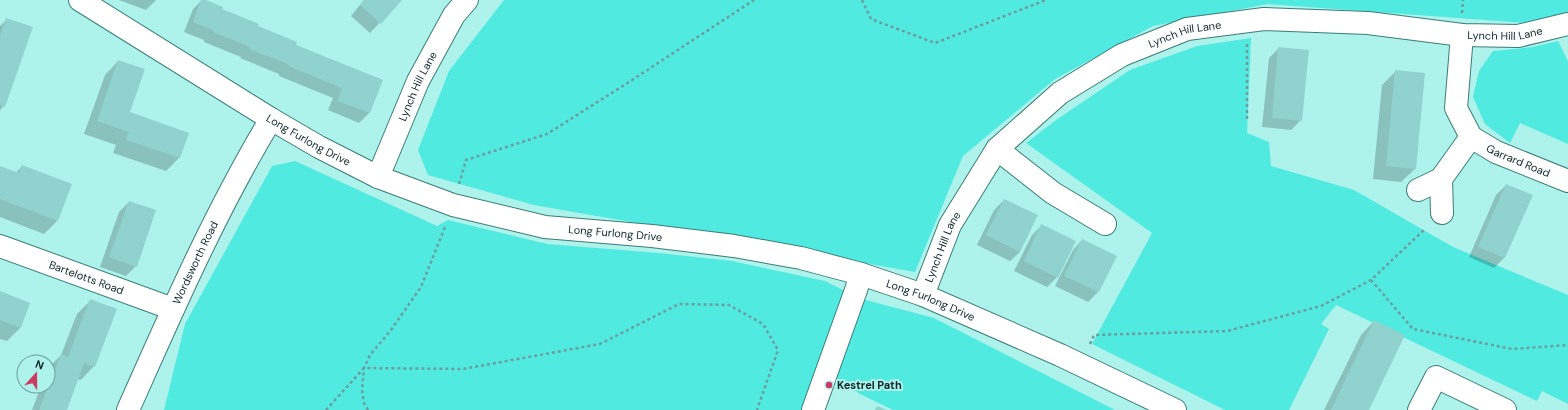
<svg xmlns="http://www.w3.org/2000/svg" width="1568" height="410" font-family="'DM Sans',sans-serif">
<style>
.green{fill:#50eae1}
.shadow{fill:#0003}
.building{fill:#90d3ce}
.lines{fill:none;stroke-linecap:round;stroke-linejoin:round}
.street-casing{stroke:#3a7d78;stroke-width:24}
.secondary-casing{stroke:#3a7d78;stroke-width:24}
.path{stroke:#6b9f9b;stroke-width:2.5;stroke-dasharray:3 3;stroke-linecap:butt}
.street{stroke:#fff;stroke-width:22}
.secondary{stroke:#fff;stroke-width:22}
.poi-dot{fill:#cc3c62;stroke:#aef2ec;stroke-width:1.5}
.labels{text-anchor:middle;stroke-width:4;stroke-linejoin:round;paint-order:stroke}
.street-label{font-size:11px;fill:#0c2826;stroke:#aef2ec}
.poi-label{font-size:11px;font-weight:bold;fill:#0c2826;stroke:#aef2ec;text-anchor:start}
</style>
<rect width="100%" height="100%" fill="#aef2ec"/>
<path class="green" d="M 504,0 L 1568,0 L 1568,17 L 1552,25 L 1268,4 L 1153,26 L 1055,79 L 963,156 L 915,272 L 534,205 L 428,175 L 418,150 L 449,71 Z
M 1251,38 L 1247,133 L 1269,142 L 1271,166 L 1354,190 L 1453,247 L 1568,295 L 1568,404 L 1542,391 L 1537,401 L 1336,305 L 1321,324 L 1329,329 L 1289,410 L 1225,410 L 1092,344 L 1152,233 L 1026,143 L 1056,120 L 1130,70 L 1197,46 Z
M 1558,41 L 1568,61 L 1568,144 L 1520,123 L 1510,143 L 1485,124 L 1473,97 L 1479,71 L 1493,51 L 1533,47 Z
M 295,161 L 437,226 L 448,220 L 547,244 L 659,253 L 732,261 L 825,281 L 849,293 L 802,410 L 164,410 L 185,324 L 272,166 Z
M 862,299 L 934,318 L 1115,410 L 893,410 L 860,394 L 837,378 Z"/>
<path class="shadow" d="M 119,0 L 156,0 L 146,10 Z
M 202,0 L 295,45 L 382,80 L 369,113 L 359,123 L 328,110 L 333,98 L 279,76 L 279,74 L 240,58 L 241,57 L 204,42 L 204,40 L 184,32 L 193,9 Z
M 364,0 L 401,0 L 370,33 L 351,16 Z
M 7,19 L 4,106 L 0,110 L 0,26 Z
M 1279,48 L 1301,120 L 1291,130 L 1262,127 L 1269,58 Z
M 118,61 L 129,113 L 187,133 L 179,158 L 166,171 L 113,153 L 116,145 L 84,134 L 105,75 Z
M 1396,71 L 1415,169 L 1401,182 L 1373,179 L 1382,85 Z
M 22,166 L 57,221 L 44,234 L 0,217 L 0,167 L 16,173 Z
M 1506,185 L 1531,196 L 1504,258 L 1494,268 L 1469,257 L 1496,195 Z
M 1004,200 L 1020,252 L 1010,261 L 977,245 L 994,210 Z
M 129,202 L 136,266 L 126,276 L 100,267 L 119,212 Z
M 1042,225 L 1057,277 L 1047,287 L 1014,271 L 1032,235 Z
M 1082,240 L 1115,256 L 1098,292 L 1088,302 L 1055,286 L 1073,250 Z
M 0,292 L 29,303 L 20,328 L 7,341 L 0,339 Z
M 90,301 L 94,366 L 81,380 L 77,379 L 65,410 L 32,410 L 41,386 L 48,386 L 48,368 L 61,355 L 77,314 Z
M 1374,321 L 1368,410 L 1324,410 L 1361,335 Z"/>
<path class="building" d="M 201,0 L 206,0 L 223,7 L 222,9 L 259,24 L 258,26 L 297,42 L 296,45 L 383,80 L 370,113 L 337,101 L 342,88 L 288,66 L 288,64 L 249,49 L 250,47 L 213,32 L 213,30 L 193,22 Z
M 364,0 L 402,0 L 381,24 L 360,5 Z
M 6,18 L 33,27 L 5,107 L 0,105 L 0,36 Z
M 1278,47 L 1309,50 L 1302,121 L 1272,118 Z
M 118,60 L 145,69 L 130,112 L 189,133 L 180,158 L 126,140 L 129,132 L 97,121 Z
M 1395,70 L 1425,73 L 1416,169 L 1386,166 Z
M 22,165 L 72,184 L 58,221 L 0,199 L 0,166 L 19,173 Z
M 1506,184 L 1533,195 L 1505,258 L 1478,247 Z
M 1004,199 L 1038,215 L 1020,252 L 986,235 Z
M 129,201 L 156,210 L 137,267 L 109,257 Z
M 1041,224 L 1076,241 L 1058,278 L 1024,261 Z
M 1082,239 L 1117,256 L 1099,292 L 1064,276 Z
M 0,291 L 30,303 L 21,328 L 0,320 Z
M 90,299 L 117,309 L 95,367 L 84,363 L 67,410 L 39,410 L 61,354 L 68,357 Z
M 1374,320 L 1405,335 L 1369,410 L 1331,410 Z
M 877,406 L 887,410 L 875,410 Z"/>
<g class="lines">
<defs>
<g id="street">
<path id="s1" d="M 1471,137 L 1496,152 L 1568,181"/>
<path d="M 997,149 L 1053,193 L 1105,224"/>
<path id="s2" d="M 378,177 L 418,81 L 454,15 L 467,0"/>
<path d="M 1418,190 L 1441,179"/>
<path d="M 1442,213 L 1441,179 L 1471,137 L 1456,108 L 1462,35"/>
<path id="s3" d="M 0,246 L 173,309"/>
<path id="s4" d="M 923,295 L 950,225 L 997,149 L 1060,93 L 1122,55 L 1187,29 L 1264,19 L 1368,23 L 1462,35 L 1518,36 L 1568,24"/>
<path id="s5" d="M 128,410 C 172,311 215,212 271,119"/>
<path d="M 813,410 L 856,290 L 861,274"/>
<path d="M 1419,410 L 1436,377 L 1505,410"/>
</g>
<g id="secondary">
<path id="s6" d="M 80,0 L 271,119 L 319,147 L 378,177 L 453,205 L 545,227 L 652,236 L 734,246 L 801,258 L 861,274 L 923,295 L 1060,355 L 1175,410"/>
</g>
</defs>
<use href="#street" class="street-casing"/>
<use href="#secondary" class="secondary-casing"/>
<path class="path" d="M 862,0 L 871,19 L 935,43 L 1046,0
M 1462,13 L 1463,0
M 1247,44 L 1247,120
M 459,184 L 466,160 L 547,134 L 629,82 L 754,0
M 1371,280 L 1413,329 L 1512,349 L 1568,345
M 1090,344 L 1094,335 L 1227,331 L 1321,306 L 1371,280 L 1425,229
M 326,410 L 364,368 L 463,369 L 600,344 L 679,304 L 729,305 L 763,324 L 778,350 L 757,410
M 368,410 L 364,403 L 362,390 L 364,368 L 370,355 L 391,330 L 421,287 L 445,227"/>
<use href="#street" class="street"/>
<use href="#secondary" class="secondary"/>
</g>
<circle class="poi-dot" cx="829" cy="385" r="4"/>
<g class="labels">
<g class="street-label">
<text dy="4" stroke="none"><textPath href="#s4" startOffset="711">Lynch Hill Lane</textPath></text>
<text dy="4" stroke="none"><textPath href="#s4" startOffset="388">Lynch Hill Lane</textPath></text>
<text dy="4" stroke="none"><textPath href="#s2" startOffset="99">Lynch Hill Lane</textPath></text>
<text dy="4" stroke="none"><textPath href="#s6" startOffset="268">Long Furlong Drive</textPath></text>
<text dy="4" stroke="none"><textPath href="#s1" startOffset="53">Garrard Road</textPath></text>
<text dy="4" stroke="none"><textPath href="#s6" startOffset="592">Long Furlong Drive</textPath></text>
<text dy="4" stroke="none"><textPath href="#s4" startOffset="52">Lynch Hill Lane</textPath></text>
<text dy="4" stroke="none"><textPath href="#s5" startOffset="162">Wordsworth Road</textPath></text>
<text dy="4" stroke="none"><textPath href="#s3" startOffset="92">Bartelotts Road</textPath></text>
<text dy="4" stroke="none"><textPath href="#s6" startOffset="916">Long Furlong Drive</textPath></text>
</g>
<g class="poi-label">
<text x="837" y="389">Kestrel Path</text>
</g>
</g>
<g transform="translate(36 374) rotate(21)"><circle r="19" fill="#aef2ec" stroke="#6da19d"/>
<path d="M0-3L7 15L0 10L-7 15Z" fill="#cc3c62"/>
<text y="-6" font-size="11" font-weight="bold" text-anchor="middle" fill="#0c2826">N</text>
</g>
</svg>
